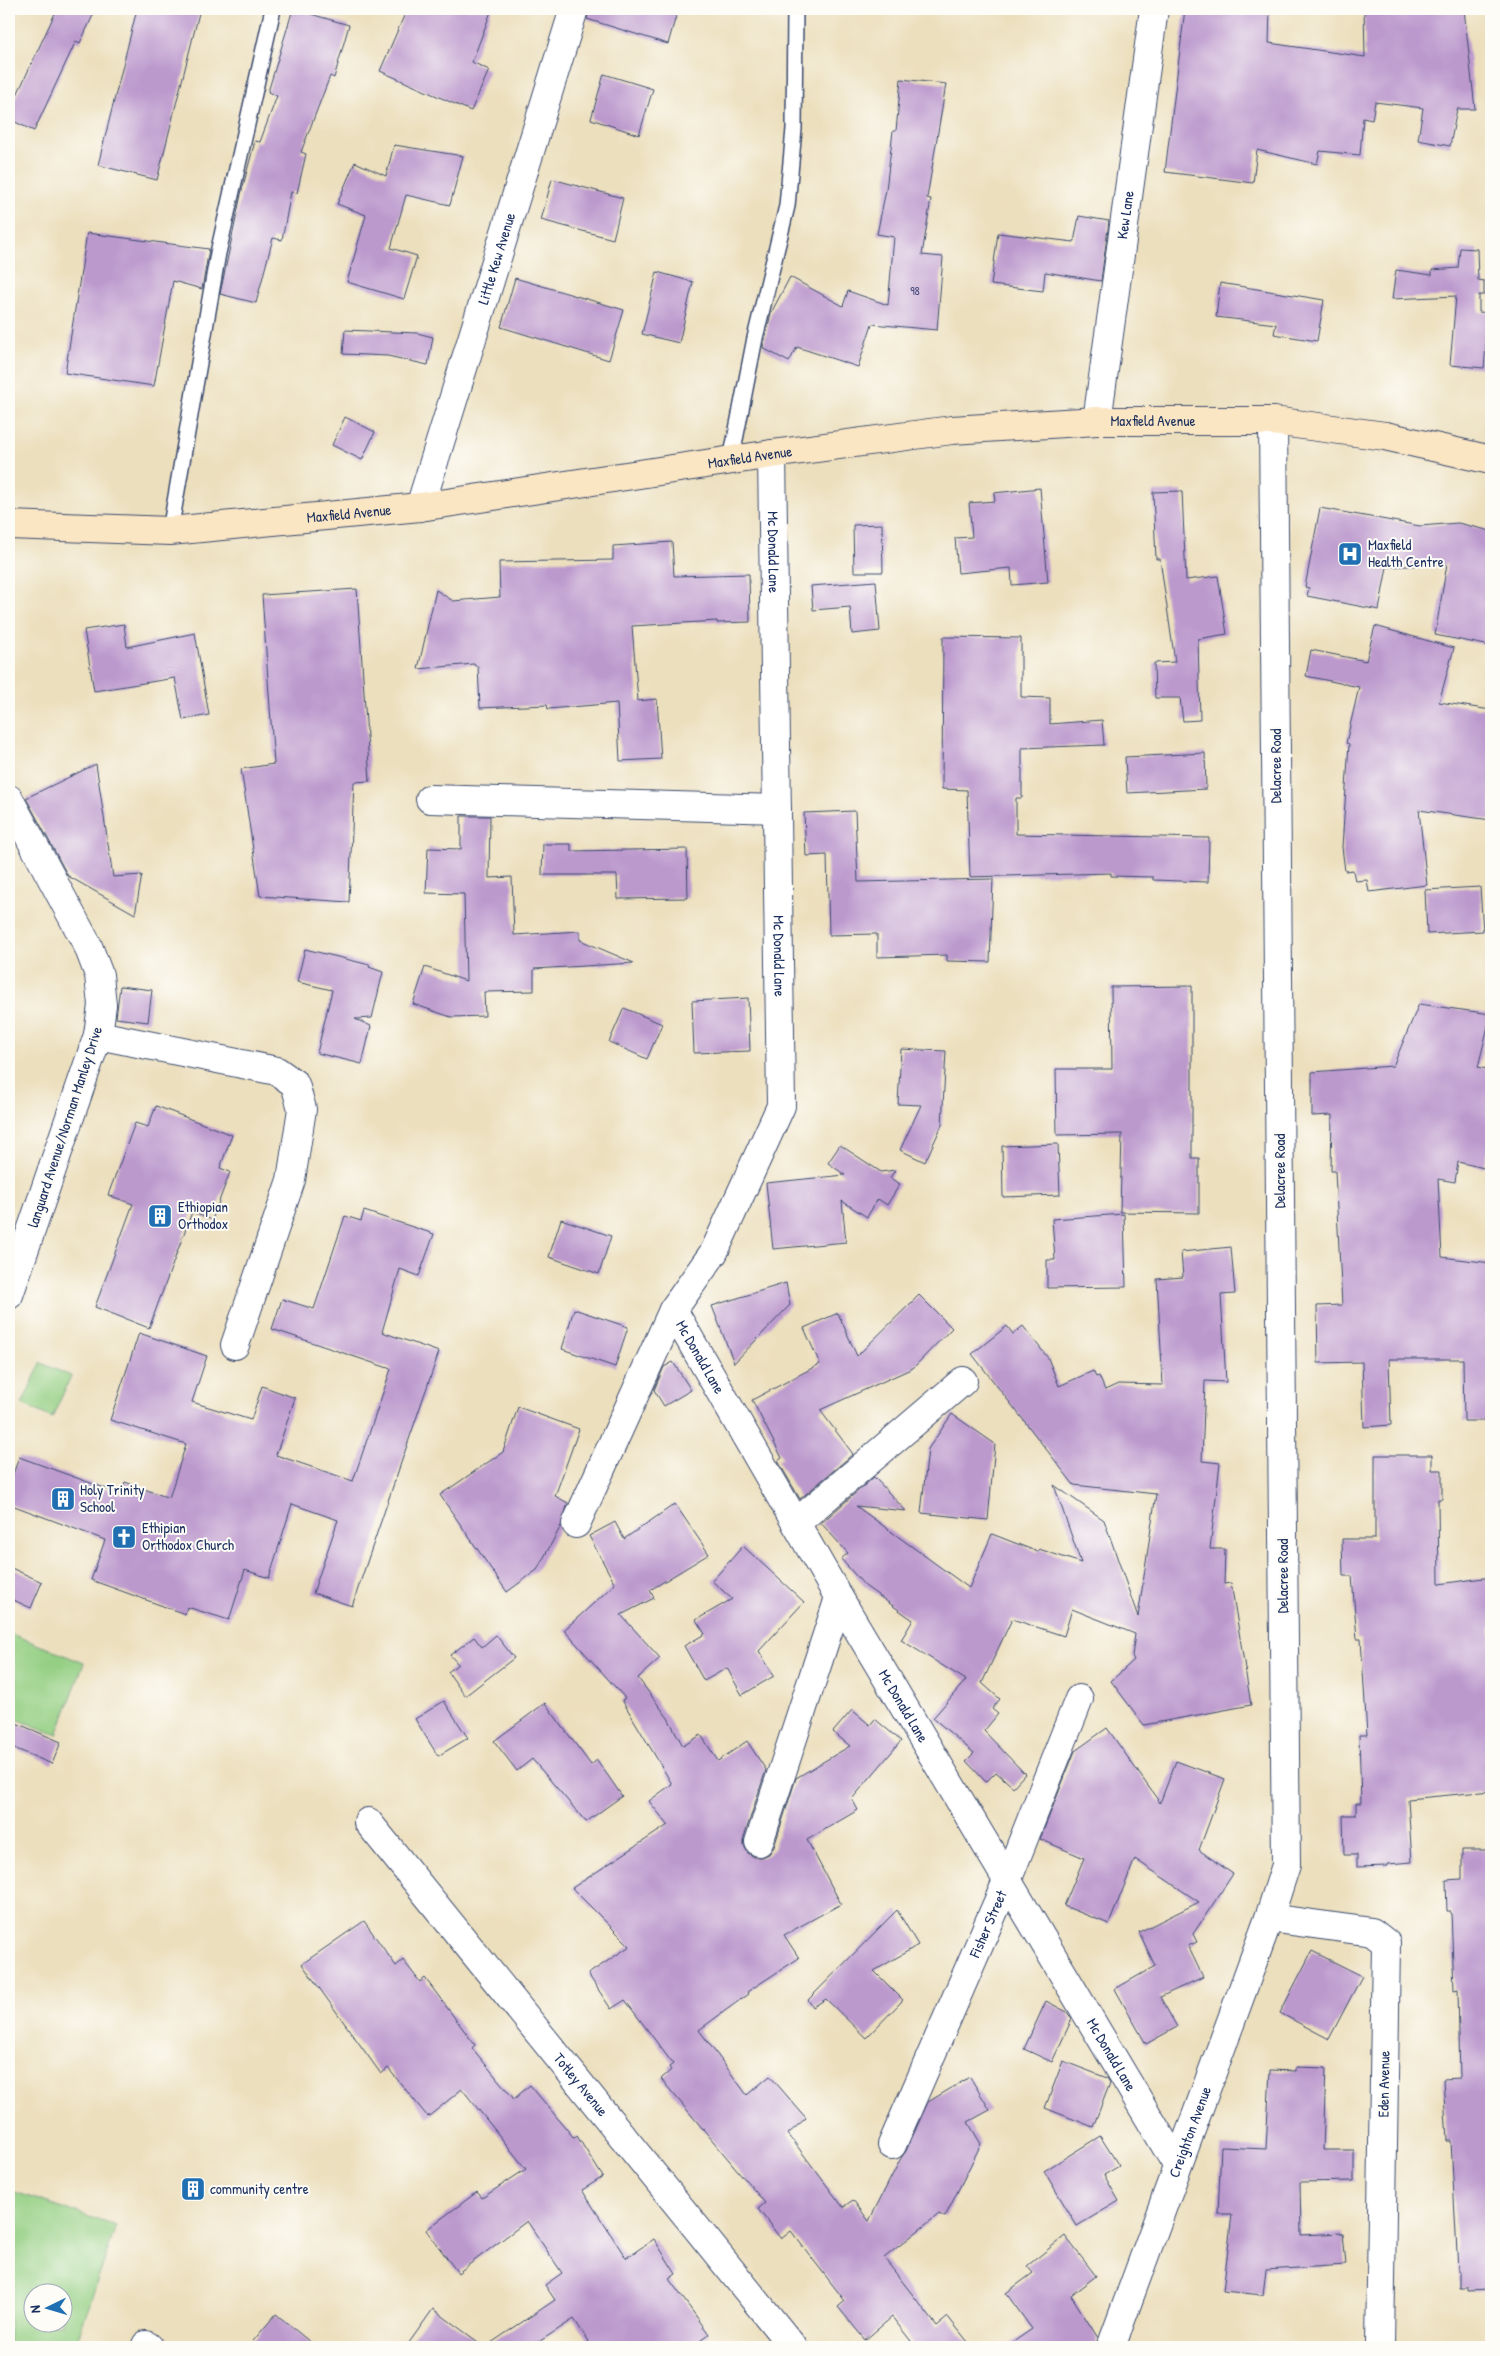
<svg xmlns="http://www.w3.org/2000/svg" width="1500" height="2356" font-family="'Patrick Hand',sans-serif">
<style>
.green{fill:#94cf83;stroke:#587f70;fill-rule:evenodd}
.building{fill:#bc99cd}
.lines{fill:none;stroke-linecap:round;stroke-linejoin:round}
.service-casing{stroke:#3a496c;stroke-width:18}
.minor-casing{stroke:#3a496c;stroke-width:30}
.secondary-casing{stroke:#3a496c;stroke-width:30}
.service{stroke:#fff;stroke-width:15}
.minor{stroke:#fff;stroke-width:28}
.secondary{stroke:#fbe6c4;stroke-width:28}
.labels{text-anchor:middle;stroke-width:4;stroke-linejoin:round;paint-order:stroke}
.number-label{font-size:12px;fill:#434a7a}
.street-label{font-size:15px;fill:#1b2f5e;stroke:#fdfcf7}
.poi-label{font-size:15px;fill:#1b2f5e;stroke:#fdfcf7;text-anchor:start}
</style>
<rect width="100%" height="100%" fill="#fdfcf7"/>
<filter id="ink" filterUnits="userSpaceOnUse"><feTurbulence type="fractalNoise" baseFrequency=".02" numOctaves="2"/><feDisplacementMap in="SourceGraphic" scale="10" xChannelSelector="R" yChannelSelector="G"/><feConvolveMatrix kernelMatrix="1 2 1 2 8 2 1 2 1" color-interpolation-filters="sRGB"/></filter>
<filter id="wash" filterUnits="userSpaceOnUse"><feTurbulence type="fractalNoise" baseFrequency=".0096" numOctaves="4" result="noise"/><feDisplacementMap in="SourceGraphic" scale="20" xChannelSelector="R" yChannelSelector="G"/><feGaussianBlur stdDeviation="1.12" result="paint"/><feColorMatrix in="noise" values="0 0 0 0 0 0 0 0 0 0 0 0 0 0 0 0 0 1.4 0 .05"/><feComposite in="paint" operator="in"/></filter>
<g filter="url(#wash)">
<rect width="100%" height="100%" fill="#ecdfbd"/>
<path class="green" d="M 41,1363 L 71,1376 L 52,1418 L 22,1404 Z
M 9,1633 L 84,1663 L 57,1735 L 9,1716 Z
M 9,2190 L 116,2226 L 75,2347 L 9,2347 ZM 32,2294 L 62,2294 L 62,2324 L 32,2324 Z"/>
<g id="blocks">
<path class="building" d="M 57,9 L 96,9 L 80,43 L 76,41 L 34,131 L 9,119 L 9,112 Z
M 137,9 L 200,9 L 157,180 L 98,165 Z
M 293,9 L 349,25 L 334,78 L 330,76 L 301,152 L 306,154 L 297,193 L 291,192 L 282,240 L 273,238 L 256,303 L 220,294 L 242,190 L 255,141 L 260,142 L 277,96 L 268,92 Z
M 407,9 L 492,9 L 472,62 L 489,70 L 471,111 L 380,71 Z
M 589,9 L 678,9 L 668,44 L 587,19 Z
M 1185,9 L 1270,9 L 1269,43 L 1365,57 L 1364,9 L 1424,9 L 1424,13 L 1464,9 L 1475,109 L 1457,109 L 1450,146 L 1418,140 L 1423,108 L 1375,102 L 1372,120 L 1363,118 L 1360,155 L 1320,151 L 1317,164 L 1257,150 L 1253,183 L 1165,172 Z
M 604,74 L 653,89 L 639,135 L 591,119 Z
M 901,79 L 946,84 L 927,198 L 931,199 L 922,255 L 943,257 L 937,330 L 872,324 L 858,367 L 797,347 L 789,362 L 763,348 L 771,313 L 790,277 L 843,306 L 848,291 L 888,305 L 894,237 L 877,234 L 886,190 L 893,131 L 896,131 Z
M 394,145 L 463,156 L 450,205 L 406,195 L 391,248 L 417,256 L 404,299 L 347,282 L 366,215 L 337,204 L 355,162 L 386,176 Z
M 552,179 L 623,198 L 613,239 L 541,220 Z
M 1079,216 L 1109,221 L 1101,281 L 1045,272 L 1043,291 L 991,285 L 998,233 L 1074,242 Z
M 87,233 L 209,249 L 202,289 L 173,281 L 154,386 L 65,373 Z
M 1460,248 L 1477,249 L 1478,280 L 1484,281 L 1484,295 L 1479,295 L 1479,312 L 1489,313 L 1484,368 L 1450,365 L 1456,296 L 1392,299 L 1396,270 L 1432,275 L 1432,270 L 1458,268 Z
M 657,272 L 693,282 L 679,343 L 642,334 Z
M 515,278 L 624,310 L 609,360 L 501,327 Z
M 1220,283 L 1324,300 L 1317,341 L 1274,334 L 1276,324 L 1216,317 Z
M 345,330 L 417,333 L 433,337 L 428,365 L 388,356 L 343,354 Z
M 345,417 L 375,432 L 362,460 L 332,445 Z
M 1040,488 L 1048,582 L 1012,585 L 1011,568 L 958,573 L 955,538 L 972,537 L 969,503 L 995,501 L 994,493 Z
M 1182,491 L 1186,580 L 1218,576 L 1227,634 L 1198,639 L 1200,720 L 1183,721 L 1180,698 L 1155,698 L 1154,663 L 1175,662 L 1160,559 L 1156,559 L 1153,492 Z
M 1320,508 L 1420,526 L 1458,523 L 1491,531 L 1491,646 L 1435,635 L 1447,564 L 1387,567 L 1379,610 L 1307,596 L 1309,588 L 1305,587 Z
M 882,524 L 883,572 L 854,572 L 853,525 Z
M 672,542 L 674,576 L 749,574 L 750,622 L 717,623 L 717,621 L 632,626 L 638,701 L 657,699 L 661,759 L 620,761 L 617,703 L 548,709 L 547,705 L 480,708 L 478,666 L 475,666 L 474,664 L 418,669 L 436,590 L 453,601 L 500,597 L 499,562 L 613,560 L 613,546 Z
M 876,581 L 880,631 L 852,634 L 850,607 L 813,610 L 811,586 Z
M 357,589 L 370,781 L 354,782 L 349,902 L 260,896 L 241,769 L 274,764 L 262,595 Z
M 124,624 L 127,647 L 195,633 L 209,715 L 183,720 L 175,678 L 94,691 L 84,630 Z
M 1375,626 L 1454,648 L 1439,702 L 1491,710 L 1491,820 L 1419,810 L 1427,885 L 1369,892 L 1367,880 L 1355,881 L 1353,870 L 1345,871 L 1342,847 L 1349,744 L 1346,743 L 1359,687 L 1306,676 L 1311,650 L 1366,661 Z
M 943,637 L 1021,638 L 1021,697 L 1050,698 L 1050,724 L 1102,720 L 1104,745 L 1022,748 L 1022,798 L 1016,798 L 1016,834 L 1209,838 L 1208,882 L 1153,880 L 1153,877 L 1111,876 L 1111,873 L 970,877 L 967,790 L 942,789 Z
M 1205,753 L 1206,789 L 1127,793 L 1125,757 Z
M 96,764 L 113,877 L 142,875 L 135,914 L 68,876 L 26,798 Z
M 855,811 L 858,882 L 993,879 L 990,962 L 947,961 L 947,955 L 877,957 L 877,934 L 829,935 L 827,855 L 806,856 L 804,813 Z
M 461,816 L 490,816 L 489,878 L 512,877 L 514,935 L 580,931 L 580,940 L 634,963 L 534,969 L 534,991 L 484,992 L 485,1016 L 451,1017 L 413,1004 L 425,967 L 466,981 L 464,894 L 426,893 L 428,848 L 461,849 Z
M 543,844 L 571,844 L 571,851 L 687,849 L 688,898 L 618,899 L 617,875 L 542,875 Z
M 1480,887 L 1483,931 L 1427,934 L 1425,890 Z
M 305,949 L 370,965 L 369,967 L 383,972 L 372,1018 L 355,1019 L 371,1026 L 362,1064 L 317,1053 L 332,990 L 297,982 Z
M 120,986 L 152,990 L 148,1022 L 116,1018 Z
M 1192,986 L 1192,1158 L 1199,1158 L 1199,1213 L 1120,1212 L 1122,1134 L 1057,1135 L 1056,1069 L 1112,1069 L 1111,987 Z
M 748,998 L 750,1051 L 694,1053 L 692,1001 Z
M 1419,1004 L 1491,1014 L 1478,1067 L 1491,1070 L 1491,1137 L 1484,1168 L 1458,1162 L 1455,1182 L 1438,1179 L 1442,1257 L 1491,1263 L 1491,1421 L 1464,1421 L 1463,1359 L 1389,1359 L 1391,1425 L 1364,1427 L 1362,1362 L 1318,1363 L 1317,1306 L 1342,1305 L 1335,1171 L 1331,1171 L 1332,1115 L 1312,1116 L 1312,1072 L 1393,1066 Z
M 624,1008 L 662,1024 L 647,1059 L 609,1042 Z
M 901,1049 L 946,1051 L 942,1125 L 925,1162 L 900,1150 L 921,1105 L 898,1104 Z
M 156,1106 L 232,1135 L 220,1168 L 230,1172 L 212,1220 L 192,1212 L 149,1328 L 95,1307 L 133,1204 L 108,1195 L 135,1123 L 148,1127 Z
M 1058,1144 L 1060,1195 L 1003,1197 L 1002,1146 Z
M 840,1145 L 881,1172 L 895,1170 L 890,1178 L 900,1184 L 887,1205 L 878,1199 L 867,1217 L 842,1201 L 846,1242 L 773,1249 L 766,1183 L 845,1175 L 828,1163 Z
M 364,1211 L 434,1234 L 419,1276 L 400,1269 L 382,1332 L 439,1352 L 352,1606 L 313,1593 L 338,1520 L 292,1504 L 269,1578 L 245,1570 L 229,1620 L 187,1607 L 185,1614 L 91,1580 L 105,1540 L 9,1504 L 9,1486 L 19,1457 L 121,1494 L 125,1482 L 169,1498 L 186,1444 L 110,1420 L 139,1333 L 207,1356 L 192,1402 L 251,1420 L 262,1386 L 295,1398 L 276,1455 L 353,1481 L 391,1369 L 272,1329 L 282,1299 L 314,1309 L 345,1216 L 361,1221 Z
M 1124,1214 L 1126,1287 L 1047,1288 L 1047,1260 L 1055,1260 L 1052,1219 Z
M 561,1219 L 611,1236 L 599,1274 L 549,1257 Z
M 1231,1247 L 1235,1294 L 1221,1295 L 1226,1382 L 1205,1381 L 1202,1461 L 1220,1463 L 1210,1549 L 1225,1549 L 1224,1584 L 1231,1583 L 1251,1705 L 1144,1725 L 1111,1681 L 1134,1660 L 1132,1656 L 1135,1634 L 1072,1609 L 1064,1636 L 1012,1619 L 982,1683 L 1000,1699 L 992,1709 L 998,1714 L 984,1731 L 1025,1774 L 1013,1787 L 996,1772 L 986,1782 L 966,1761 L 974,1753 L 933,1718 L 966,1680 L 901,1640 L 913,1620 L 865,1586 L 841,1559 L 848,1553 L 821,1523 L 874,1477 L 906,1511 L 856,1506 L 969,1588 L 992,1534 L 1038,1552 L 1039,1549 L 1081,1563 L 1054,1485 L 1104,1520 L 1138,1617 L 1156,1494 L 1074,1485 L 972,1354 L 1007,1326 L 1013,1334 L 1023,1326 L 1048,1358 L 1059,1386 L 1093,1371 L 1096,1377 L 1099,1376 L 1105,1390 L 1118,1384 L 1163,1385 L 1157,1279 L 1183,1277 L 1181,1252 Z
M 786,1283 L 790,1305 L 734,1363 L 712,1306 Z
M 919,1295 L 952,1328 L 913,1368 L 820,1410 L 853,1454 L 800,1499 L 778,1461 L 782,1458 L 752,1400 L 820,1364 L 804,1328 L 838,1313 L 857,1356 Z
M 574,1309 L 628,1327 L 615,1367 L 562,1349 Z
M 673,1362 L 691,1390 L 664,1406 L 654,1390 L 664,1367 Z
M 518,1407 L 579,1429 L 555,1496 L 568,1503 L 561,1526 L 537,1570 L 507,1592 L 440,1495 L 503,1452 Z
M 952,1414 L 995,1444 L 988,1520 L 921,1513 L 928,1449 Z
M 1375,1455 L 1432,1455 L 1432,1470 L 1442,1470 L 1442,1499 L 1438,1499 L 1439,1584 L 1491,1577 L 1491,1791 L 1408,1799 L 1412,1862 L 1388,1864 L 1388,1866 L 1357,1867 L 1357,1855 L 1344,1855 L 1343,1815 L 1356,1815 L 1356,1803 L 1361,1803 L 1359,1735 L 1367,1735 L 1361,1639 L 1357,1639 L 1352,1576 L 1343,1576 L 1342,1539 L 1375,1539 Z
M 675,1504 L 709,1554 L 650,1590 L 654,1598 L 621,1615 L 660,1658 L 638,1678 L 668,1718 L 683,1746 L 701,1735 L 718,1761 L 747,1741 L 766,1770 L 744,1837 L 744,1846 L 748,1853 L 754,1857 L 762,1857 L 769,1854 L 774,1847 L 796,1778 L 850,1746 L 833,1732 L 852,1710 L 870,1725 L 875,1719 L 901,1741 L 852,1799 L 858,1810 L 807,1840 L 841,1904 L 784,1935 L 799,1958 L 747,1992 L 748,1994 L 699,2030 L 747,2095 L 770,2076 L 806,2118 L 788,2134 L 843,2207 L 853,2200 L 869,2221 L 901,2158 L 906,2151 L 928,2102 L 970,2077 L 990,2110 L 968,2122 L 981,2144 L 945,2217 L 939,2214 L 884,2258 L 937,2326 L 948,2317 L 972,2347 L 910,2347 L 914,2345 L 892,2317 L 865,2340 L 838,2307 L 845,2301 L 791,2231 L 781,2239 L 758,2209 L 765,2203 L 661,2079 L 671,2070 L 669,2067 L 673,2064 L 625,2000 L 611,2009 L 588,1974 L 630,1946 L 572,1888 L 668,1825 L 649,1801 L 672,1784 L 622,1700 L 625,1698 L 564,1630 L 615,1584 L 589,1536 L 615,1522 L 624,1539 Z
M 743,1546 L 804,1602 L 759,1651 L 774,1676 L 742,1695 L 727,1668 L 704,1681 L 684,1646 L 705,1634 L 696,1620 L 732,1599 L 712,1581 Z
M 9,1567 L 42,1582 L 31,1608 L 9,1598 Z
M 496,1635 L 514,1658 L 465,1696 L 448,1672 L 458,1664 L 450,1655 L 474,1637 L 482,1647 Z
M 444,1701 L 468,1738 L 438,1756 L 415,1719 Z
M 545,1703 L 591,1765 L 597,1760 L 622,1796 L 586,1822 L 532,1759 L 517,1771 L 494,1741 Z
M 9,1720 L 61,1742 L 52,1764 L 9,1746 Z
M 1107,1728 L 1160,1803 L 1176,1761 L 1225,1779 L 1199,1850 L 1233,1874 L 1193,1934 L 1197,1942 L 1188,1946 L 1203,1977 L 1160,1997 L 1177,2027 L 1146,2044 L 1115,1989 L 1155,1966 L 1139,1932 L 1199,1902 L 1135,1859 L 1109,1924 L 1064,1906 L 1084,1858 L 1040,1839 L 1075,1751 Z
M 1462,1850 L 1491,1850 L 1491,2290 L 1468,2291 L 1468,2288 L 1460,2288 L 1460,2271 L 1458,2271 L 1451,2141 L 1447,2141 L 1443,2079 L 1460,2078 L 1458,1989 L 1454,1990 L 1451,1912 L 1447,1912 L 1446,1880 L 1462,1879 Z
M 897,1910 L 918,1945 L 874,1971 L 903,2000 L 866,2038 L 826,1999 L 813,2007 L 808,2000 Z
M 364,1921 L 396,1966 L 403,1960 L 420,1982 L 425,1978 L 475,2045 L 472,2048 L 514,2099 L 530,2085 L 574,2138 L 577,2136 L 603,2177 L 582,2190 L 626,2258 L 654,2239 L 676,2274 L 669,2279 L 709,2334 L 692,2347 L 592,2347 L 574,2319 L 531,2347 L 406,2347 L 433,2309 L 485,2347 L 555,2300 L 545,2285 L 562,2273 L 527,2221 L 458,2273 L 426,2230 L 477,2192 L 482,2198 L 526,2169 L 462,2089 L 428,2117 L 388,2068 L 381,2074 L 302,1964 Z
M 1312,1951 L 1362,1976 L 1329,2039 L 1280,2013 Z
M 1046,2001 L 1067,2012 L 1072,2019 L 1052,2062 L 1024,2049 Z
M 1063,2061 L 1107,2078 L 1110,2083 L 1093,2127 L 1045,2108 Z
M 1296,2067 L 1326,2068 L 1323,2150 L 1354,2150 L 1354,2181 L 1300,2182 L 1301,2235 L 1343,2233 L 1346,2265 L 1266,2270 L 1263,2295 L 1223,2291 L 1232,2214 L 1218,2214 L 1221,2147 L 1266,2149 L 1270,2070 L 1296,2071 Z
M 1100,2136 L 1119,2166 L 1104,2175 L 1119,2201 L 1077,2226 L 1044,2171 Z
M 1065,2236 L 1096,2276 L 1071,2295 L 1098,2338 L 1096,2347 L 1006,2347 L 1032,2329 L 1006,2293 L 1033,2273 L 1027,2266 Z
M 276,2314 L 316,2347 L 248,2347 Z"/>
</g>
</g>
<g filter="url(#ink)">
<use href="#blocks" fill-opacity="0" stroke="#3a496c" stroke-width="1"/>
<g class="lines">
<defs>
<path id="service" d="M 731,460 L 755,338 L 787,206 L 794,129 L 795,9
M 170,531 L 218,253 L 273,9"/>
<g id="minor">
<path id="s1" d="M 1097,421 L 1154,9"/>
<path id="s2" d="M 772,454 L 781,1106 L 714,1252 L 673,1310 L 839,1598 L 1177,2165"/>
<path id="s3" d="M 420,507 L 574,9"/>
<path d="M 9,799 L 88,946 L 99,975 L 102,1005 L 98,1035 L 9,1295"/>
<path d="M 430,799 L 777,809"/>
<path d="M 98,1035 L 277,1071 L 295,1084 L 302,1109 L 291,1180 L 235,1345"/>
<path d="M 796,1523 L 963,1381"/>
<path d="M 576,1524 L 673,1310"/>
<path id="s4" d="M 368,1822 L 793,2347"/>
<path d="M 759,1842 L 839,1598"/>
<path d="M 1269,1918 L 1372,1932 L 1386,1943 L 1380,2347"/>
<path id="s5" d="M 892,2145 L 1007,1881 L 1079,1699"/>
<path d="M 146,2345 L 149,2347"/>
<path id="s6" d="M 1111,2347 L 1269,1918 L 1286,1865 L 1273,421"/>
</g>
<g id="secondary">
<path id="s7" d="M 9,525 L 170,531 L 420,507 L 772,454 L 952,430 L 1097,421 L 1273,421 L 1385,436 L 1491,460"/>
</g>
</defs>
<use href="#service" class="service-casing"/>
<use href="#minor" class="minor-casing"/>
<use href="#secondary" class="secondary-casing"/>
<use href="#service" class="service"/>
<use href="#minor" class="minor"/>
<use href="#secondary" class="secondary"/>
</g>
</g>
<defs>
<symbol id="hospital-square" viewBox="-11 -11 22 22"><rect x="-9" y="-9" width="18" height="18" rx="4" fill="#1f6fb2" stroke="#fdfcf7"/><path d="M-5-5h3v3.5h4V-5h3V5h-3V1.5h-4V5h-3Z" fill="#fff"/></symbol>
<symbol id="building-square" viewBox="-11 -11 22 22"><rect x="-9" y="-9" width="18" height="18" rx="4" fill="#1f6fb2" stroke="#fdfcf7"/><path d="M-4-6H4V6H1V3H-1V6H-4ZM-2.5-4.3h1.7v1.8h-1.7ZM.8-4.3h1.7v1.8H.8ZM-2.5-1h1.7V.8h-1.7ZM.8-1h1.7V.8H.8Z" fill="#fff"/></symbol>
<symbol id="church-square" viewBox="-11 -11 22 22"><rect x="-9" y="-9" width="18" height="18" rx="4" fill="#1f6fb2" stroke="#fdfcf7"/><path d="M-1.2-6h2.4v3.5h3.3v2.4h-3.3V6h-2.4V-.1h-3.3v-2.4h3.3Z" fill="#fff"/></symbol>
</defs>
<g fill-rule="evenodd">
<use href="#hospital-square" x="1336" y="540" width="28" height="28"/>
<use href="#building-square" x="146" y="1202" width="28" height="28"/>
<use href="#building-square" x="49" y="1485" width="28" height="28"/>
<use href="#church-square" x="110" y="1523" width="28" height="28"/>
<use href="#building-square" x="179" y="2175" width="28" height="28"/>
</g>
<g class="labels">
<g class="number-label">
<text x="915" y="295">98</text>
</g>
<g class="street-label">
<text dy="5" stroke="none"><textPath href="#s1" startOffset="208">Kew Lane</textPath></text>
<text dy="5" stroke="none"><textPath href="#s3" startOffset="260">Little Kew Avenue</textPath></text>
<text dy="5" stroke="none"><textPath href="#s7" startOffset="1151">Maxfield Avenue</textPath></text>
<text dy="5" stroke="none"><textPath href="#s7" startOffset="746">Maxfield Avenue</textPath></text>
<text dy="5" stroke="none"><textPath href="#s7" startOffset="341">Maxfield Avenue</textPath></text>
<text dy="5" stroke="none"><textPath href="#s2" startOffset="98">Mc Donald Lane</textPath></text>
<text transform="translate(1276 766) rotate(-90)" y="5">Delacree Road</text>
<text dy="5" stroke="none"><textPath href="#s2" startOffset="502">Mc Donald Lane</textPath></text>
<text transform="translate(65 1127) rotate(-72)" y="5">languard Avenue/Norman Manley Drive</text>
<text transform="translate(1280 1171) rotate(-90)" y="5">Delacree Road</text>
<text dy="5" stroke="none"><textPath href="#s2" startOffset="938">Mc Donald Lane</textPath></text>
<text transform="translate(1283 1576) rotate(-90)" y="5">Delacree Road</text>
<text dy="5" stroke="none"><textPath href="#s2" startOffset="1342">Mc Donald Lane</textPath></text>
<text dy="5" stroke="none"><textPath href="#s5" startOffset="241">Fisher Street</textPath></text>
<text dy="5" stroke="none"><textPath href="#s2" startOffset="1748">Mc Donald Lane</textPath></text>
<text transform="translate(1384 2084) rotate(-89)" y="5">Eden Avenue</text>
<text dy="5" stroke="none"><textPath href="#s4" startOffset="338">Totley Avenue</textPath></text>
<text dy="5" stroke="none"><textPath href="#s6" startOffset="229">Creighton Avenue</textPath></text>
</g>
<g class="poi-label">
<text x="1368" y="550">Maxfield<tspan x="1368" dy="17">Health Centre</tspan></text>
<text x="178" y="1212">Ethiopian<tspan x="178" dy="17">Orthodox</tspan></text>
<text x="80" y="1495">Holy Trinity<tspan x="80" dy="17">School</tspan></text>
<text x="142" y="1533">Ethipian<tspan x="142" dy="17">Orthodox Church</tspan></text>
<text x="210" y="2194">community centre</text>
</g>
</g>
<rect width="1500" height="2356" fill="none" stroke="#fdfcf7" stroke-width="30"/>
<g transform="translate(48 2308) rotate(265)"><circle r="24" fill="#fdfcf7" stroke="#a3aaba"/>
<path d="M0-4L9 19L0 12L-9 19Z" fill="#1f6fb2"/>
<text y="-8" font-size="14" font-weight="bold" text-anchor="middle" fill="#1b2f5e">N</text>
</g>
</svg>
